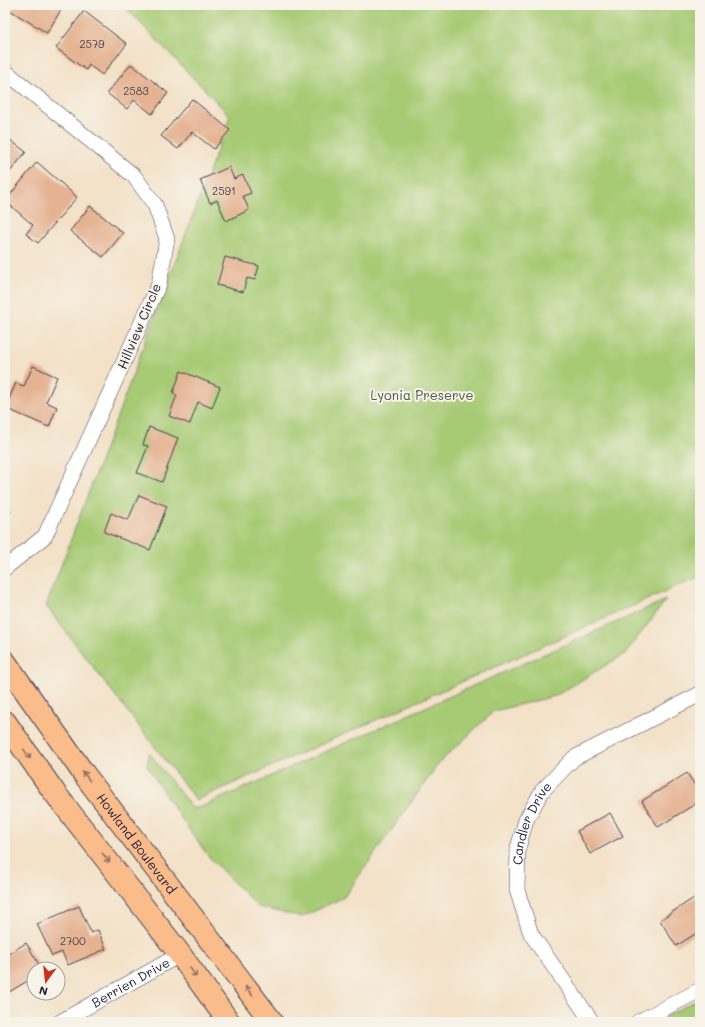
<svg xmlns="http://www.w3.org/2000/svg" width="705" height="1027" font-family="Mali,sans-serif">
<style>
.green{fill:#a7cb75;stroke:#647658}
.building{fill:#e5b292}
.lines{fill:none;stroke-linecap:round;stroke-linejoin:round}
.minor-casing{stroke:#413f50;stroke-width:16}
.primary-casing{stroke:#413f50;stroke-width:24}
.minor{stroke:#fff;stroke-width:15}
.primary{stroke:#fabc8b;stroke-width:22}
.oneway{stroke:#8e6f63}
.labels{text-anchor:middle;stroke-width:4;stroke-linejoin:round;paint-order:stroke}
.number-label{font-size:11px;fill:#534651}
.street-label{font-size:13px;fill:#22223b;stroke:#f7f3e8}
.park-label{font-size:13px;fill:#4a554c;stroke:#f7f3e8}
</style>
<rect width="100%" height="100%" fill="#f7f3e8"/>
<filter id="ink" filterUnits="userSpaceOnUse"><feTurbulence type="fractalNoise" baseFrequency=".025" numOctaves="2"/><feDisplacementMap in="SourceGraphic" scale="8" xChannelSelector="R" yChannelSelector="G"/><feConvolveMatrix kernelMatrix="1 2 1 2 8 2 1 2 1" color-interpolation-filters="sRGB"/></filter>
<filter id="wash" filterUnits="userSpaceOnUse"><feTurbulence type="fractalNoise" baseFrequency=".012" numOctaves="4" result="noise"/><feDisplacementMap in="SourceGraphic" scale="16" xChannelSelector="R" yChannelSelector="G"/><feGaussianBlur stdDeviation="0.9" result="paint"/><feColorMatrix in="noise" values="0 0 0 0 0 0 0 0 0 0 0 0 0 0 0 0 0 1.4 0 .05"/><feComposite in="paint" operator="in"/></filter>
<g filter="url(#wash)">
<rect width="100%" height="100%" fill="#f3e1c8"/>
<path class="green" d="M 123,5 L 700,5 L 700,576 L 196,800 L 46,606 L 230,116 Z
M 666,600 L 626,653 L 555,696 L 494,711 L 439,763 L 344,897 L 302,917 L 258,907 L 209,857 L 171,804 L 147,766 L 149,753 L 192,808 L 199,808 Z
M 700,998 L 700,1022 L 655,1022 Z"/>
<g id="blocks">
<path class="building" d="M 11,5 L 64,5 L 47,33 L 8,9 Z
M 84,11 L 127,44 L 102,75 L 89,65 L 86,70 L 56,48 Z
M 131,64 L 168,93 L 152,114 L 134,100 L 127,109 L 107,93 Z
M 192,99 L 230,130 L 214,149 L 192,132 L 178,149 L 161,136 Z
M 5,136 L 26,152 L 5,178 Z
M 37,162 L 77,197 L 38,243 L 26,234 L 33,225 L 5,201 Z
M 229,167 L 234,179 L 243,175 L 251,193 L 243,196 L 249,210 L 226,221 L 217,200 L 210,203 L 200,180 Z
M 90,206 L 123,233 L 103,257 L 70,231 Z
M 225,257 L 259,266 L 255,280 L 247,278 L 243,292 L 217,285 Z
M 33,366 L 57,377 L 46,402 L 57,407 L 49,427 L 5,408 L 16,383 L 24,386 Z
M 181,371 L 220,387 L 212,408 L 198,402 L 190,424 L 169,416 L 177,395 L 173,393 Z
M 149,427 L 178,438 L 162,482 L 137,473 L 148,446 L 143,445 Z
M 139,495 L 167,506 L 150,550 L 104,532 L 111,513 L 128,520 Z
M 5,505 L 11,512 L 5,517 Z
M 687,773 L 700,793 L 700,801 L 658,827 L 642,801 Z
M 610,813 L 623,836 L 590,854 L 577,831 Z
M 697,896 L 700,901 L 700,931 L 676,946 L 660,920 Z
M 79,906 L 91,933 L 98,930 L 106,949 L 68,965 L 62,952 L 52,956 L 37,924 Z
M 26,943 L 42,969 L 34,969 L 34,977 L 9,992 L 5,986 L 5,956 Z"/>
</g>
</g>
<g filter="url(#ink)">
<use href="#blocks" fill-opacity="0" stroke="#413f50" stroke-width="1"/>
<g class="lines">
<defs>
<g id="minor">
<path d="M 5,71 L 134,176 L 155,205 L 167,239 L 159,284 L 45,536 L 5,568"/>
<path id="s1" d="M 60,1022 L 172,959 L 179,953"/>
<path id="s2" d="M 592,1022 L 531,934 L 517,890 L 518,848 L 526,820 L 542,791 L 574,758 L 700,694"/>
<path d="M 638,1022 L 700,990"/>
</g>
<g id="primary">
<path id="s3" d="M 5,662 L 84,774 L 272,1022"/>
<path d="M 5,722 L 54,792 L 179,953 L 229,1022"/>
</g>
</defs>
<use href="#minor" class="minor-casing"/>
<use href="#primary" class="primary-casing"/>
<use href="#minor" class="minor"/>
<use href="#primary" class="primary"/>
</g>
<defs><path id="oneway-shaft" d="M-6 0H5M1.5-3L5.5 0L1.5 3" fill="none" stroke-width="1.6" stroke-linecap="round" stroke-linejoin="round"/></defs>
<g class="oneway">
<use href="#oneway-shaft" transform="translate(27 754) rotate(55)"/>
<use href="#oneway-shaft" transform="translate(86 776) rotate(-127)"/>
<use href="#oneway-shaft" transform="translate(106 858) rotate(52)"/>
<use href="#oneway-shaft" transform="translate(193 972) rotate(55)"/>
<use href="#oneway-shaft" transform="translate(249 991) rotate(-127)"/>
</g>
</g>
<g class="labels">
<g class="number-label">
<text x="92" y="48">2579</text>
<text x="136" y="95">2583</text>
<text x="224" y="195">2591</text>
<text x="73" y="945">2700</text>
</g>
<g class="street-label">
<text transform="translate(139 326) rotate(-67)" y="5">Hillview Circle</text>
<text dy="5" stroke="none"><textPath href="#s2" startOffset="223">Candler Drive</textPath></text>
<text dy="5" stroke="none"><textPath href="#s3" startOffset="224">Howland Boulevard</textPath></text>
<text dy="5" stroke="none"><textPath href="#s1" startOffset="81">Berrien Drive</textPath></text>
</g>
<g class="park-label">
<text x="422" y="400">Lyonia Preserve</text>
</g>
</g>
<rect width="705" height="1027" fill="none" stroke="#f7f3e8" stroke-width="20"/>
<g transform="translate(46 981) rotate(195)"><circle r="19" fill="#f7f3e8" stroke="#a29fa3"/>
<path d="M0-3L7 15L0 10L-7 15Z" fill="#c8321e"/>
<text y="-6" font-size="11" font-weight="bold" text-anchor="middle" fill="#22223b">N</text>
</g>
</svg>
